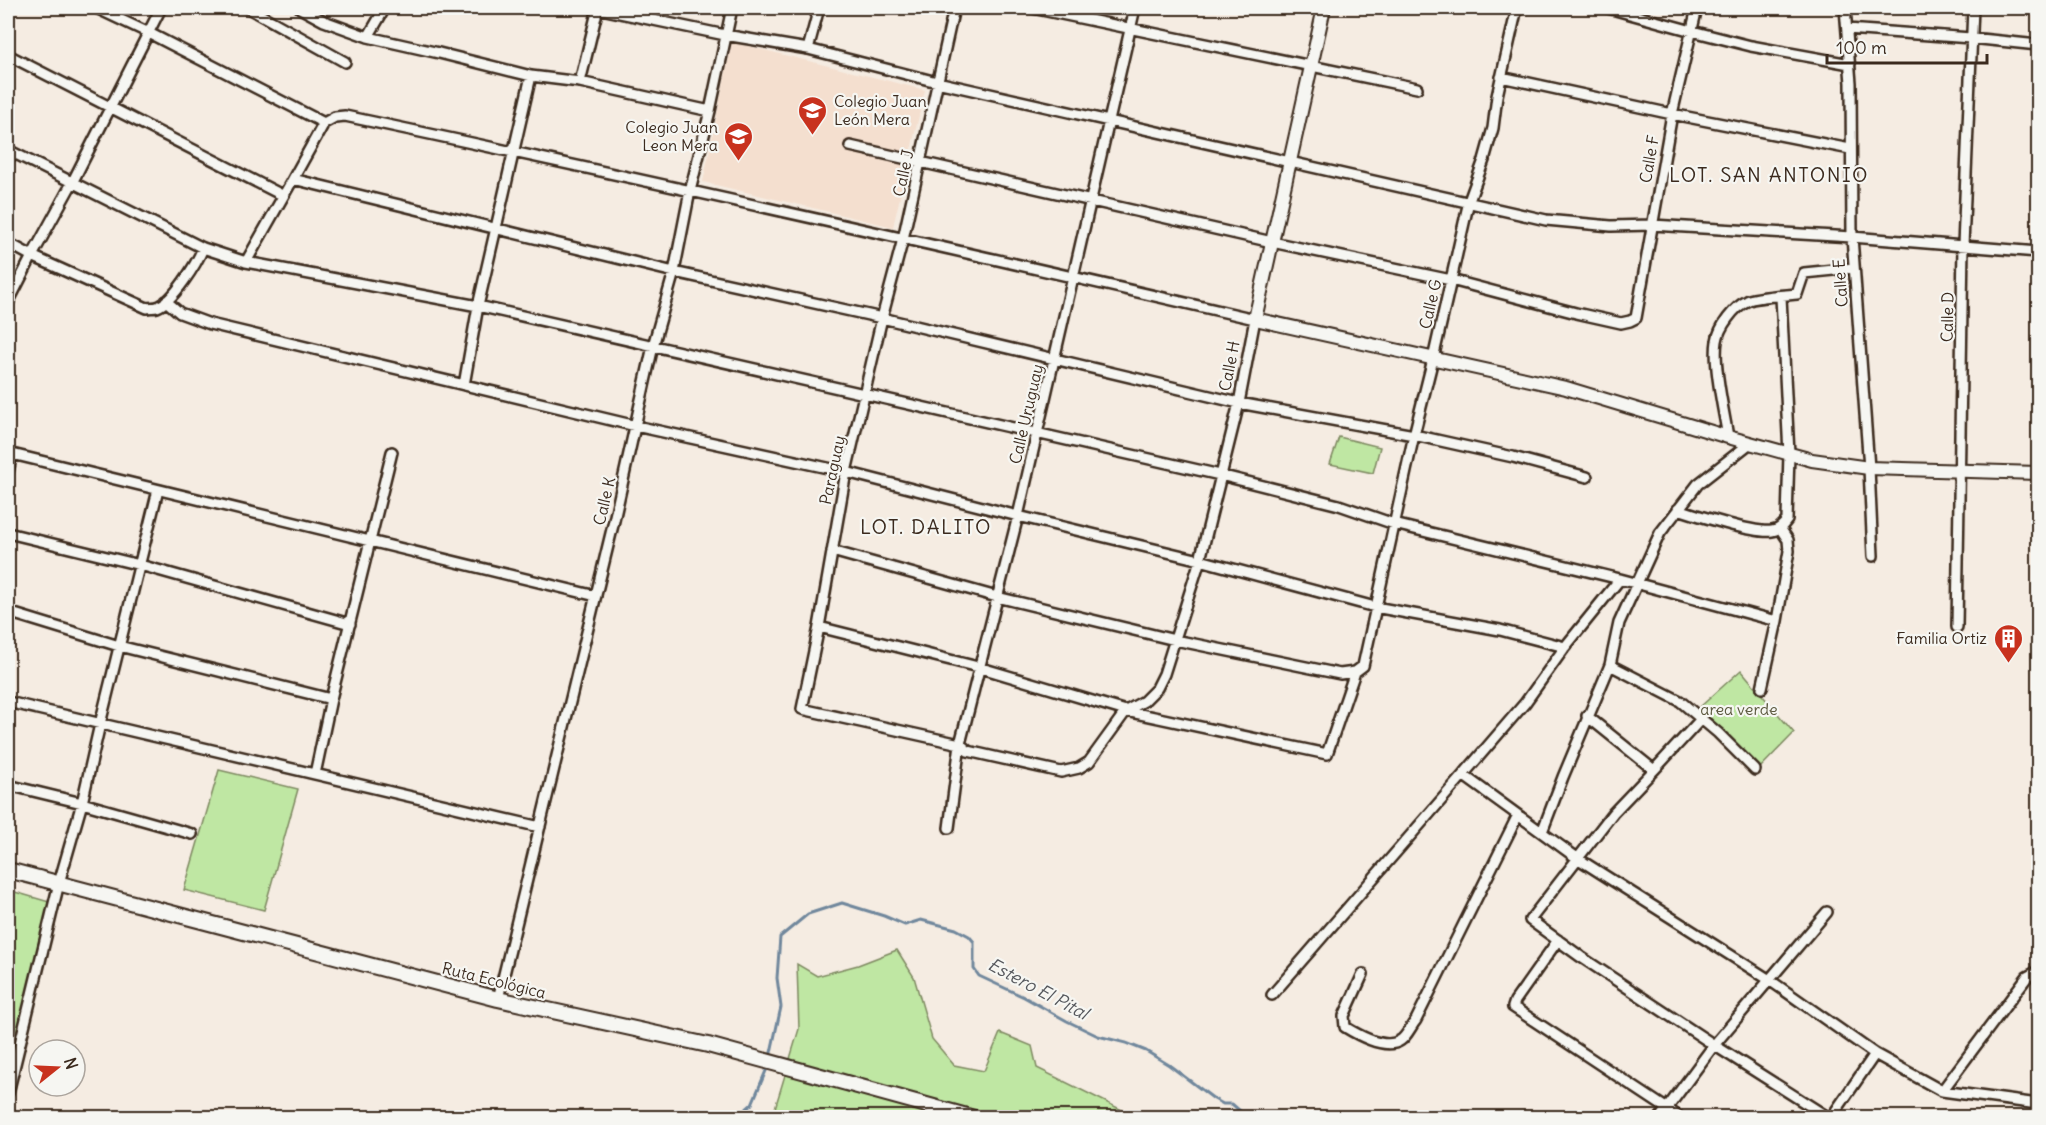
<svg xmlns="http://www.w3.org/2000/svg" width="2046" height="1125" font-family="Delius,sans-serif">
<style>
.built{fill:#f4dfcf}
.green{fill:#bfe7a3;stroke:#7d8860;stroke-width:1.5}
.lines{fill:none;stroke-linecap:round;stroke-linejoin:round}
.stream{stroke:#70879c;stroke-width:3}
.minor-casing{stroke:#3b2a1e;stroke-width:14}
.tertiary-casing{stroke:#3b2a1e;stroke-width:16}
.secondary-casing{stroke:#3b2a1e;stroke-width:18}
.minor{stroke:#f6f6f2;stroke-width:9}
.tertiary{stroke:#f6f6f2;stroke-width:12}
.secondary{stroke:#f6f6f2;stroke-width:14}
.labels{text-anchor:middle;stroke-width:4.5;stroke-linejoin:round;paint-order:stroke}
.poi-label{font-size:16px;fill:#3b2a1e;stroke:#f6f6f2;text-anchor:end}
.street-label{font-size:16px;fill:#3b2a1e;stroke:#f6f6f2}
.park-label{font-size:16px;fill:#5c593f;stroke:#f6f6f2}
.water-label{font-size:18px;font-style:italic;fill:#56585d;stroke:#f6f6f2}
.quarter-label{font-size:20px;letter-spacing:1.5px;fill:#3b2a1e;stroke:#f6f6f2}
</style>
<rect width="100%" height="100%" fill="#f5ece2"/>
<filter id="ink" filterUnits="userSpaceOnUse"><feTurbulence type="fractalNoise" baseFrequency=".0167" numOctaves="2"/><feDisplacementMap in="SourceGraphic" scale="12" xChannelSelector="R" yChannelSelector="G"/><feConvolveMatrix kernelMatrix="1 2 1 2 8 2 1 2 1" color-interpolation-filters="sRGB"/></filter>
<g filter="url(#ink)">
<path class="built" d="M 732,42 L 925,90 L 893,227 L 703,182 Z"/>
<path class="green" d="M 1339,437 L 1380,447 L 1373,473 L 1330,464 Z
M 1741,670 L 1794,733 L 1759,769 L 1700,707 Z
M 219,770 L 298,789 L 264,910 L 184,890 Z
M 8,890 L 56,904 L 8,1078 Z
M 897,950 L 914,977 L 932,1039 L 954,1065 L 984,1071 L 1000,1033 L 1032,1046 L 1037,1068 L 1136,1117 L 772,1118 L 799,1029 L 797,964 L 817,976 L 858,965 Z"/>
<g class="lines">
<path class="stream" d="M 770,1057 L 781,1007 L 777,978 L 780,937 L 808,914 L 842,903 L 884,916 L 905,925 L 921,920 L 956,929 L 969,936 L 974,942 L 974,969 L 979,976 L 1024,997 L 1067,1021 L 1098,1036 L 1126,1043 L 1146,1051 L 1169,1065 L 1214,1099 L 1223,1104 L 1232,1104 L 1248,1118
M 736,1118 L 752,1104 L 768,1066
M 1356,1118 C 1365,1110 1377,1114 1387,1118"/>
<defs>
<path id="minor" d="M 96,8 L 149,33 L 324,123
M 248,8 L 345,62
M 300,8 L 324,21 L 368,37 L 439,53 L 531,76 L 580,82 L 710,111
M 596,8 L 725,35 L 808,49 L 937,82 L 1546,220 L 1611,226 L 1652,225 L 1852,237 L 2038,252
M 954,8 L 903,239 L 882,318 L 846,472 L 819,627 L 802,709 L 960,744 L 968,751 L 1061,772 L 1079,768 L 1089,762 L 1126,711 L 1144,701 L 1157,688 L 1164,674 L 1200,560 L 1239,403 L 1255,319 C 952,249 649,180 345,116 L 335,117 L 324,123 L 293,179 L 674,272 L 882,318 L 1239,403 L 1414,435 L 1513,457 L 1587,477
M 1032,8 L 1417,88
M 1608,8 L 1692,31 L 1751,46 L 1850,64
M 1845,8 L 1851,83 L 1852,237 L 1869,468 L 1873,556
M 8,11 L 9,8
M 1847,29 L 1971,38 L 2038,45
M 368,37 L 385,8
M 808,49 L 819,8
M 8,55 L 282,195
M 1501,77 L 1672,114 L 1850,149
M 580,82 L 598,8
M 850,146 L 1272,242 L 1451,280 L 1576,313 L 1621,323 L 1630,321 L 1636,318 L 1672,114 L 1697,8
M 8,150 L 203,248 L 246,262 L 478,306 L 1220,475 L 1339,505 L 1394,524 L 1620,579 L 1777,621
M 8,243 L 32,256 L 72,183 L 161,8
M 246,262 L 293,179
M 166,301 L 180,313 L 210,324 L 636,426 L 846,472 L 1018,516 L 1200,560 L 1375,607 L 1500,630 L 1565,647
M 8,303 L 32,256 L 147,308 C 150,307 154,308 157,307 C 173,302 197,263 203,248
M 464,385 L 478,306 L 531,76
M 1728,437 C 1724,412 1713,365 1717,341 C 1719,327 1734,307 1747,301 C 1753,297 1787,295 1797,294 L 1804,273 L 1854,268
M 8,453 L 596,596
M 8,472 L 12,454
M 1678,509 C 1696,515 1756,534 1772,531 C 1779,530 1783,526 1787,520 L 1789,454 L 1781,297
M 8,533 L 140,565 L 350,624
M 832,551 L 997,597 L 1175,640 L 1340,674 L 1355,672 L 1363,666 L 1414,435 L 1433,359 L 1469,201 L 1484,160 L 1493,128 L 1497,96 L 1517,8
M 8,612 L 119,646 L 331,699
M 819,627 L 978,667 L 1126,711 L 1327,754 L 1355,672
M 1957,627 L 1963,245 L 1973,8
M 1610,665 L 1680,701 L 1718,733 L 1755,770
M 1762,688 L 1777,621 L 1789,551 L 1788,540 L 1780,528
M 8,702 L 540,827
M 1587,716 L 1654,770 L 1613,813 L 1530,920 L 1581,957 L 1714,1045 L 1660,1118
M 1654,770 L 1702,718
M 315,774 L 331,699 L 392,452
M 1463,775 L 1525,703 L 1565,647 L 1620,579
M 8,785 L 82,803 L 192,834
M 949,828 L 960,744 L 1018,516 L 1135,8
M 1542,832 L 1563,777 L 1610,665 L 1619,623 L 1660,533 L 1698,484 L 1749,444
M 1827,912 L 1714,1045 L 1829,1118
M 1558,940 L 1515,1001 L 1513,1007 L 1681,1118
M 1363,974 L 1344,1016 L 1345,1027 C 1358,1035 1386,1051 1401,1040 C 1407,1036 1411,1026 1416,1020 L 1518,815
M 1272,995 L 1463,775 L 1577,858 L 1768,979 L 1875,1054 L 1942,1091 L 2038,1104
M 498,999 L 613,525 L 653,346 L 674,272 L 690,191 L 710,111 L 732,8
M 1942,1091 L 2027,977 L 2038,971
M 8,1093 L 59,883 L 82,803 L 100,724 L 158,490
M 1831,1118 L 1875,1054"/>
<path id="tertiary" d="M 1324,8 L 1255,319 L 1566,388 L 1728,437 L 1812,460 L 1869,468 L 2038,473"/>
<path id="secondary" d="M 8,870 L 498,999 L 708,1045 L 974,1118"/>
</defs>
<use href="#minor" class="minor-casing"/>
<use href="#tertiary" class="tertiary-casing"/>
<use href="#secondary" class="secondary-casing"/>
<use href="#minor" class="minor"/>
<use href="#tertiary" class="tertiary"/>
<use href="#secondary" class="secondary"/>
</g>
</g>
<defs>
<symbol id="university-pin" viewBox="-11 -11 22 30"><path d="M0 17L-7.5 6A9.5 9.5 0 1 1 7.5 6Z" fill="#c8321e" stroke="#f6f6f2"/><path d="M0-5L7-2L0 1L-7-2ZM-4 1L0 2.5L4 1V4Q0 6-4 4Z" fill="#fff"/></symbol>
<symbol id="school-pin" viewBox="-11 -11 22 30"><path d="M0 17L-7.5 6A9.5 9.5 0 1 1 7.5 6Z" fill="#c8321e" stroke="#f6f6f2"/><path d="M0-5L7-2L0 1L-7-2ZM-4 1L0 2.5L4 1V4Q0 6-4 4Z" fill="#fff"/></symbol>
<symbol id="building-pin" viewBox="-11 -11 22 30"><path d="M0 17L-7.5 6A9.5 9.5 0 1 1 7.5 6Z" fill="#c8321e" stroke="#f6f6f2"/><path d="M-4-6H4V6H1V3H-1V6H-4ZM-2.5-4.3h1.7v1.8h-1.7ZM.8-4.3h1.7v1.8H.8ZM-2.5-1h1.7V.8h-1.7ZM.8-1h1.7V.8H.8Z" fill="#fff"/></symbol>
</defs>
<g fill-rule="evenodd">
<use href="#university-pin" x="796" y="94" width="33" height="45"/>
<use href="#school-pin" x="722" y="120" width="33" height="45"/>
<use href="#building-pin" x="1992" y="622" width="33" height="45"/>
</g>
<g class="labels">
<g class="poi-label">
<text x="834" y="107" text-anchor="start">Colegio Juan<tspan x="834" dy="18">León Mera</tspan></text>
<text x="718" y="133">Colegio Juan<tspan x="718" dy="18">Leon Mera</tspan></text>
<text x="1987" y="644">Familia Ortiz</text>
</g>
<g class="street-label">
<text transform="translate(1649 159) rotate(-80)" y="6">Calle F</text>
<text transform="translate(903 173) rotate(-78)" y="6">Calle J</text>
<text transform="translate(1840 283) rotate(-94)" y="6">Calle E</text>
<text transform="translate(1430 304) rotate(-77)" y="6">Calle G</text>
<text transform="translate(1947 317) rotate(-89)" y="6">Calle D</text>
<text transform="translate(1229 366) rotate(-79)" y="6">Calle H</text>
<text transform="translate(1026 414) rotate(-77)" y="6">Calle Uruguay</text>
<text transform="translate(832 470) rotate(-78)" y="6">Paraguay</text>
<text transform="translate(604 501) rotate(-77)" y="6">Calle K</text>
<text transform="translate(494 980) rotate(14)" y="6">Ruta Ecológica</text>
</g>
<g class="park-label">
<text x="1739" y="715">area verde</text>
</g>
<g class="water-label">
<text transform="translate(1038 989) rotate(28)" y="6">Estero El Pital</text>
</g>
<g class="quarter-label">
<text x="1769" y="182">LOT. SAN ANTONIO</text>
<text x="926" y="534">LOT. DALITO</text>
</g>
</g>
<rect width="2046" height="1125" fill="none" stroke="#f6f6f2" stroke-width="30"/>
<rect x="15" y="15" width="2016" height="1095" fill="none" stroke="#3b2a1e" stroke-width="2" filter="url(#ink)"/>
<g transform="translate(57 1068) rotate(72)"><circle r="28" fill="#f6f6f2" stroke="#aba49d" stroke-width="1.5"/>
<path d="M0-4.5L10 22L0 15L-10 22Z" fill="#c8321e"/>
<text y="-9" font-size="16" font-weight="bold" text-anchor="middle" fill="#3b2a1e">N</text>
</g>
<path d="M1827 54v9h160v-9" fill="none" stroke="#3b2a1e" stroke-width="3"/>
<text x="1836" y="54" font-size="18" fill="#3b2a1e" stroke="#f6f6f2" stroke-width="4.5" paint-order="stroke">100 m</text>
</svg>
